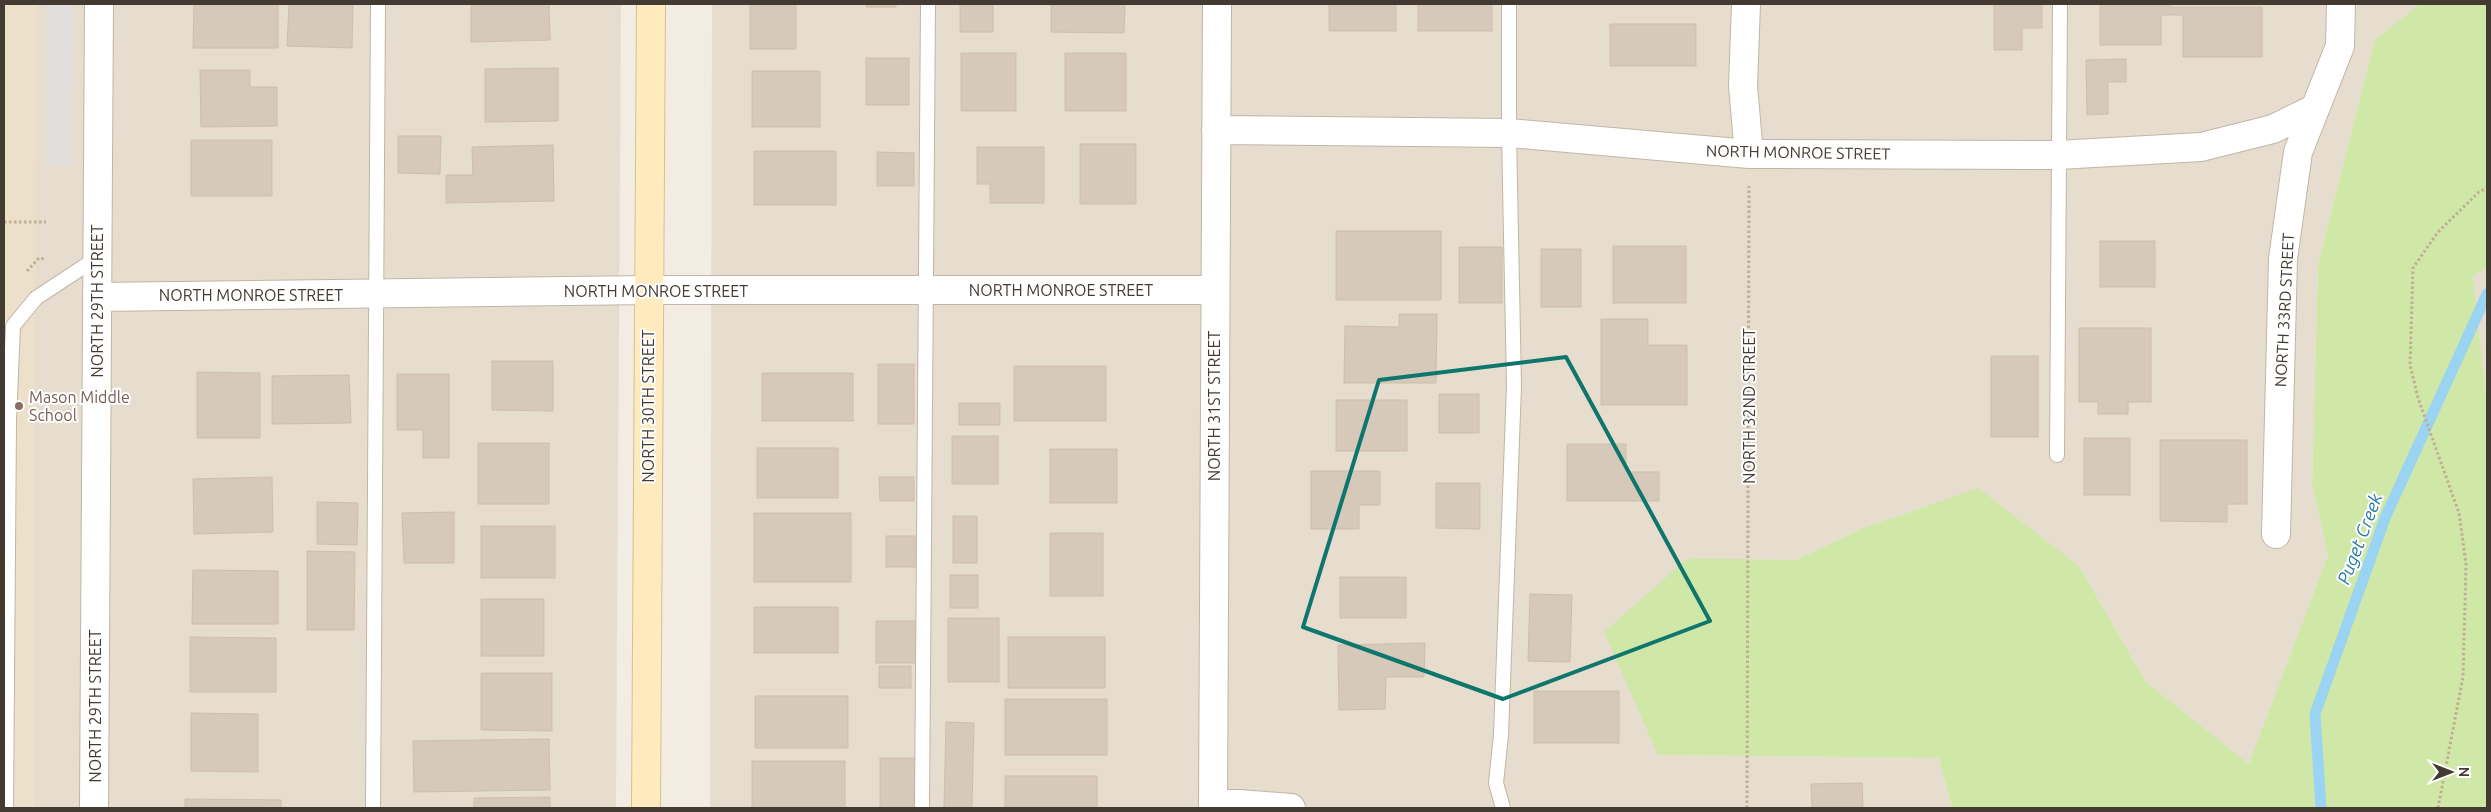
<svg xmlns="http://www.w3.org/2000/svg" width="2491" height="812" font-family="Ubuntu,sans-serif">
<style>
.residential{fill:#e6ddcf}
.education{fill:#ece0cb}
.green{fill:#cfe8a8}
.parking{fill:#e1dedb}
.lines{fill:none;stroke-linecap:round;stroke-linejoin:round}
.stream{stroke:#9ad4f2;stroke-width:11}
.building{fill:#d6c9ba;stroke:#cebeaa}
.service-casing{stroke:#c0b6a7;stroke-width:16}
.minor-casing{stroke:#c0b6a7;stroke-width:30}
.secondary-casing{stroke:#d7c091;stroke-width:30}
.path{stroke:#bfae95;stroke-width:3;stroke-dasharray:2.5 2.5;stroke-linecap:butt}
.service{stroke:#fff;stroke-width:14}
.minor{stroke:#fff;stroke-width:28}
.secondary{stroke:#ffebbe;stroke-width:28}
.marked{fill:none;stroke:#0f766e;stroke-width:4;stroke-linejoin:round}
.education-dot{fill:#8d6e63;stroke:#fff;stroke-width:2}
.labels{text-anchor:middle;stroke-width:4;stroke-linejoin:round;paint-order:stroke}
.street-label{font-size:16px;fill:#433b32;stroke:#fff}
.education-label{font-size:16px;fill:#785e54;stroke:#fff;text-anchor:start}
.water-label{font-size:18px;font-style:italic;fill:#287aa9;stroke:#fff}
</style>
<rect width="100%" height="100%" fill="#f2ece2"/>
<path class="residential" d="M 4,4 L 621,4 L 616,808 L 4,808 Z
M 712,4 L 2420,4 L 2375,39 L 2318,264 L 2312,484 L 2328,555 L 2249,765 L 2146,682 L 2079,566 L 1861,529 L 1796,560 L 1688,558 L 1658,755 L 1939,758 L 1952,808 L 710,808 Z
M 2487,268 L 2487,403 L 2473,276 Z"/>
<path class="education" d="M 4,4 L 36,4 L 34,808 L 4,808 Z"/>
<path class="green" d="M 2420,4 L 2487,4 L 2487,268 L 2473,276 L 2487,403 L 2487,808 L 1952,808 L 1939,758 L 1658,755 L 1604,632 L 1688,558 L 1796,560 L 1861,529 L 1978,488 L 2079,566 L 2146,682 L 2249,764 L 2328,555 L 2312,484 L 2318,264 L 2375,39 Z"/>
<path class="parking" d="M 46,4 L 72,4 L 71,166 L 46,166 Z"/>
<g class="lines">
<path class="stream" d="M 2321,808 L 2315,714 L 2385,518 L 2487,294"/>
</g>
<path class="building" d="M 194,4 L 278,4 L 278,48 L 193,48 Z
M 289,4 L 353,4 L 352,48 L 287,46 Z
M 471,4 L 549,4 L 550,40 L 471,42 Z
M 750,4 L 796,4 L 796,49 L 750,49 Z
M 866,4 L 896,4 L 896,7 L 866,7 Z
M 960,4 L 993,4 L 993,32 L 960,32 Z
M 1074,4 L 1125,4 L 1124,33 L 1051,32 L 1051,5 Z
M 1329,4 L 1396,4 L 1396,31 L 1329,31 Z
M 1418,4 L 1492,4 L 1492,31 L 1418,31 Z
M 1994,4 L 2042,4 L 2042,28 L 2022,28 L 2022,50 L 1994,50 Z
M 2100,4 L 2170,4 L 2170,7 L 2262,7 L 2262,57 L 2183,57 L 2183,15 L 2161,15 L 2161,45 L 2100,45 Z
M 1610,24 L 1696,24 L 1696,66 L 1610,66 Z
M 961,53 L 1016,53 L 1016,111 L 961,111 Z
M 1065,53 L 1126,53 L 1126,111 L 1065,111 Z
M 866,58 L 909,58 L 909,105 L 866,105 Z
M 2126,59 L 2126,82 L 2108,82 L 2108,114 L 2087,115 L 2086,60 Z
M 558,68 L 558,121 L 485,122 L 485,69 Z
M 200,70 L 250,70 L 250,87 L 277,87 L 277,126 L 201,127 Z
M 752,71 L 820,71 L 820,127 L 752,127 Z
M 398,136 L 441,136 L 440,174 L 398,173 Z
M 191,140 L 272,140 L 272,196 L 191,196 Z
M 1080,144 L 1136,144 L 1136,204 L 1080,204 Z
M 553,145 L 554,201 L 446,203 L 446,175 L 473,175 L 472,147 Z
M 977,147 L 1044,147 L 1044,203 L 990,203 L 990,184 L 977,184 Z
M 754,151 L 836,151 L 836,205 L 754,205 Z
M 877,152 L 914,153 L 914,186 L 877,186 Z
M 1336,231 L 1441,231 L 1441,300 L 1336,300 Z
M 2100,241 L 2155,241 L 2155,287 L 2100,287 Z
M 1613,246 L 1686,246 L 1686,303 L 1613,303 Z
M 1459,247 L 1502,247 L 1502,303 L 1459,303 Z
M 1541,249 L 1581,249 L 1581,307 L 1541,307 Z
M 1399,314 L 1437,314 L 1436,383 L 1344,383 L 1345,326 L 1399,327 Z
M 1601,319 L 1648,319 L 1648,345 L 1687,345 L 1687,405 L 1601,405 Z
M 2079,328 L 2151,328 L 2151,402 L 2128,402 L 2128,414 L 2098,414 L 2098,402 L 2079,402 Z
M 1991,356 L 2038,356 L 2038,437 L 1991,437 Z
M 492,361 L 553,361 L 553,411 L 492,410 Z
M 878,364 L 914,364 L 914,424 L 878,424 Z
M 1014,366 L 1106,366 L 1106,421 L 1014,421 Z
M 197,372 L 260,373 L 260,438 L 197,438 Z
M 762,373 L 853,373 L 853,421 L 762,421 Z
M 397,374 L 449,374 L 449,458 L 423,458 L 423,430 L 397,430 Z
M 349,375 L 351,423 L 272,424 L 272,376 Z
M 1439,394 L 1479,394 L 1479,433 L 1439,433 Z
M 1336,400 L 1407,400 L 1407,451 L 1336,451 Z
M 959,403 L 1000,403 L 1000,425 L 959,425 Z
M 952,436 L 998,436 L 998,484 L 952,484 Z
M 2084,438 L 2130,438 L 2130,495 L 2084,495 Z
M 2160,440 L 2247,440 L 2247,504 L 2227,504 L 2227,522 L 2160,521 Z
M 478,443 L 549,443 L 549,504 L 478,504 Z
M 1567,444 L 1626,444 L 1626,472 L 1659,472 L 1659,501 L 1567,501 Z
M 757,448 L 838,448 L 838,498 L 757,498 Z
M 1050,449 L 1117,449 L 1117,503 L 1050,503 Z
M 1311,471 L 1380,471 L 1380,505 L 1359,505 L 1359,529 L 1311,529 Z
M 272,477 L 273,532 L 194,534 L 193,479 Z
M 879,477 L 914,477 L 914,501 L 880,501 Z
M 1436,483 L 1480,483 L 1480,529 L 1436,528 Z
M 317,502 L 358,503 L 357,545 L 317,544 Z
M 454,512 L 454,563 L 404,563 L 402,513 Z
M 754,513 L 851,513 L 851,582 L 754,582 Z
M 953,516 L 977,516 L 977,563 L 953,563 Z
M 481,526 L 555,526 L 555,578 L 481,578 Z
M 1050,533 L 1103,533 L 1103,596 L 1050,596 Z
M 886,536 L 915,536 L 915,567 L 886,567 Z
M 307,551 L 355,552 L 354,630 L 307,630 Z
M 193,570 L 278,571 L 278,624 L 192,624 Z
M 950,575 L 978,575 L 978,608 L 950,608 Z
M 1340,577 L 1406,577 L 1406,618 L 1340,618 Z
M 1530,594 L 1572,595 L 1570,662 L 1528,661 Z
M 481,599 L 544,599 L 544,656 L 481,656 Z
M 754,607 L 838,607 L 838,653 L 754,653 Z
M 948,618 L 999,618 L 999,682 L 948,682 Z
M 876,621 L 917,621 L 917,663 L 876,663 Z
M 190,637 L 276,638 L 276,692 L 190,692 Z
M 1008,637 L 1105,637 L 1105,688 L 1008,688 Z
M 1425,643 L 1424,677 L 1386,677 L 1385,709 L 1339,710 L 1338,645 Z
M 879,666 L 911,666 L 911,688 L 879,688 Z
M 481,673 L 552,673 L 552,731 L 481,730 Z
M 1534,691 L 1619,691 L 1619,743 L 1534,743 Z
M 755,696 L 848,696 L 848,748 L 755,748 Z
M 1005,699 L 1107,699 L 1107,755 L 1005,755 Z
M 191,713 L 258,714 L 258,772 L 191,771 Z
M 946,722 L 974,723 L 972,808 L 944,808 Z
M 549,739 L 550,790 L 414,792 L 413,741 Z
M 880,758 L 915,758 L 914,808 L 880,808 Z
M 752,761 L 845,761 L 845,808 L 752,808 Z
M 1005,776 L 1097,776 L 1097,808 L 1005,808 Z
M 1862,783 L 1863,808 L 1812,808 L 1811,784 Z
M 550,797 L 550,808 L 474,808 L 474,798 Z
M 185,799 L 281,800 L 281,808 L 185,808 Z"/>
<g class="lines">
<defs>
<path id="service" d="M 2057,455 L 2060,4
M 6,808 L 9,421 L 13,326 L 36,298 L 97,258
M 373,808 L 378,4
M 922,808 L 928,4
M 1503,808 L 1496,783 L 1501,735 L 1514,386 L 1509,133 L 1509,4"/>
<path id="minor" d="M 1746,4 L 1743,86 L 1749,154
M 1216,130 L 1509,133 L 1749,154 L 2058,155 L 2201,147 L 2273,129 L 2314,109
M 97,297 L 649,290 L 1214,290
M 2276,534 L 2283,259 L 2298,152 L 2340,46 L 2341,4
M 1213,802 L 1291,808
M 94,808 L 99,4
M 1213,808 L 1217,4"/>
<path id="secondary" d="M 646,808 L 651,4"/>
</defs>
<use href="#service" class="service-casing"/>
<use href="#minor" class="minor-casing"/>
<use href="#secondary" class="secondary-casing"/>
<path class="path" d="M 4,222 L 46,222
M 27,271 L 39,258 L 45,259
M 1747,808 L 1749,186
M 2438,808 L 2463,677 L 2466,564 L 2459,513 L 2418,398 L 2410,365 L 2413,268 L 2438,232 L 2479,192 L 2487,188"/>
<use href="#service" class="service"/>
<use href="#minor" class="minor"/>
<use href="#secondary" class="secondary"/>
</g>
<path class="marked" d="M 1566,357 L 1710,621 L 1503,699 L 1303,627 L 1379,380 Z"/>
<circle class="education-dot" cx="19" cy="406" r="5"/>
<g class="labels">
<g class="street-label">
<text transform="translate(1798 152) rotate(1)" y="6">NORTH MONROE STREET</text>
<text x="1061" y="296">NORTH MONROE STREET</text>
<text x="656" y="297">NORTH MONROE STREET</text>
<text x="251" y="301">NORTH MONROE STREET</text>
<text transform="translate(97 301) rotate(-90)" y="6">NORTH 29TH STREET</text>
<text transform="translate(2284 310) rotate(-87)" y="6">NORTH 33RD STREET</text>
<text transform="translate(648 406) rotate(-90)" y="6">NORTH 30TH STREET</text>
<text transform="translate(1214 406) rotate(-90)" y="6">NORTH 31ST STREET</text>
<text transform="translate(1749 406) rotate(-90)" y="6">NORTH 32ND STREET</text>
<text transform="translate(95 706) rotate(-90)" y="6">NORTH 29TH STREET</text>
</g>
<g class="education-label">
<text x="29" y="403">Mason Middle<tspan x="29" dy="18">School</tspan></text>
</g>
<g class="water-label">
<text transform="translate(2360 539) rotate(-69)" y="6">Puget Creek</text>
</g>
</g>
<rect width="2491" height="812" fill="none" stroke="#433b32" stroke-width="10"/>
<g transform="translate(2451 772) rotate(90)" stroke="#ffffff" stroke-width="4" paint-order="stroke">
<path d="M0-4L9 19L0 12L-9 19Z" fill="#433b32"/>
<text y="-8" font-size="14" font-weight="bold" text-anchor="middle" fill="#433b32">N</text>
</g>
</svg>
